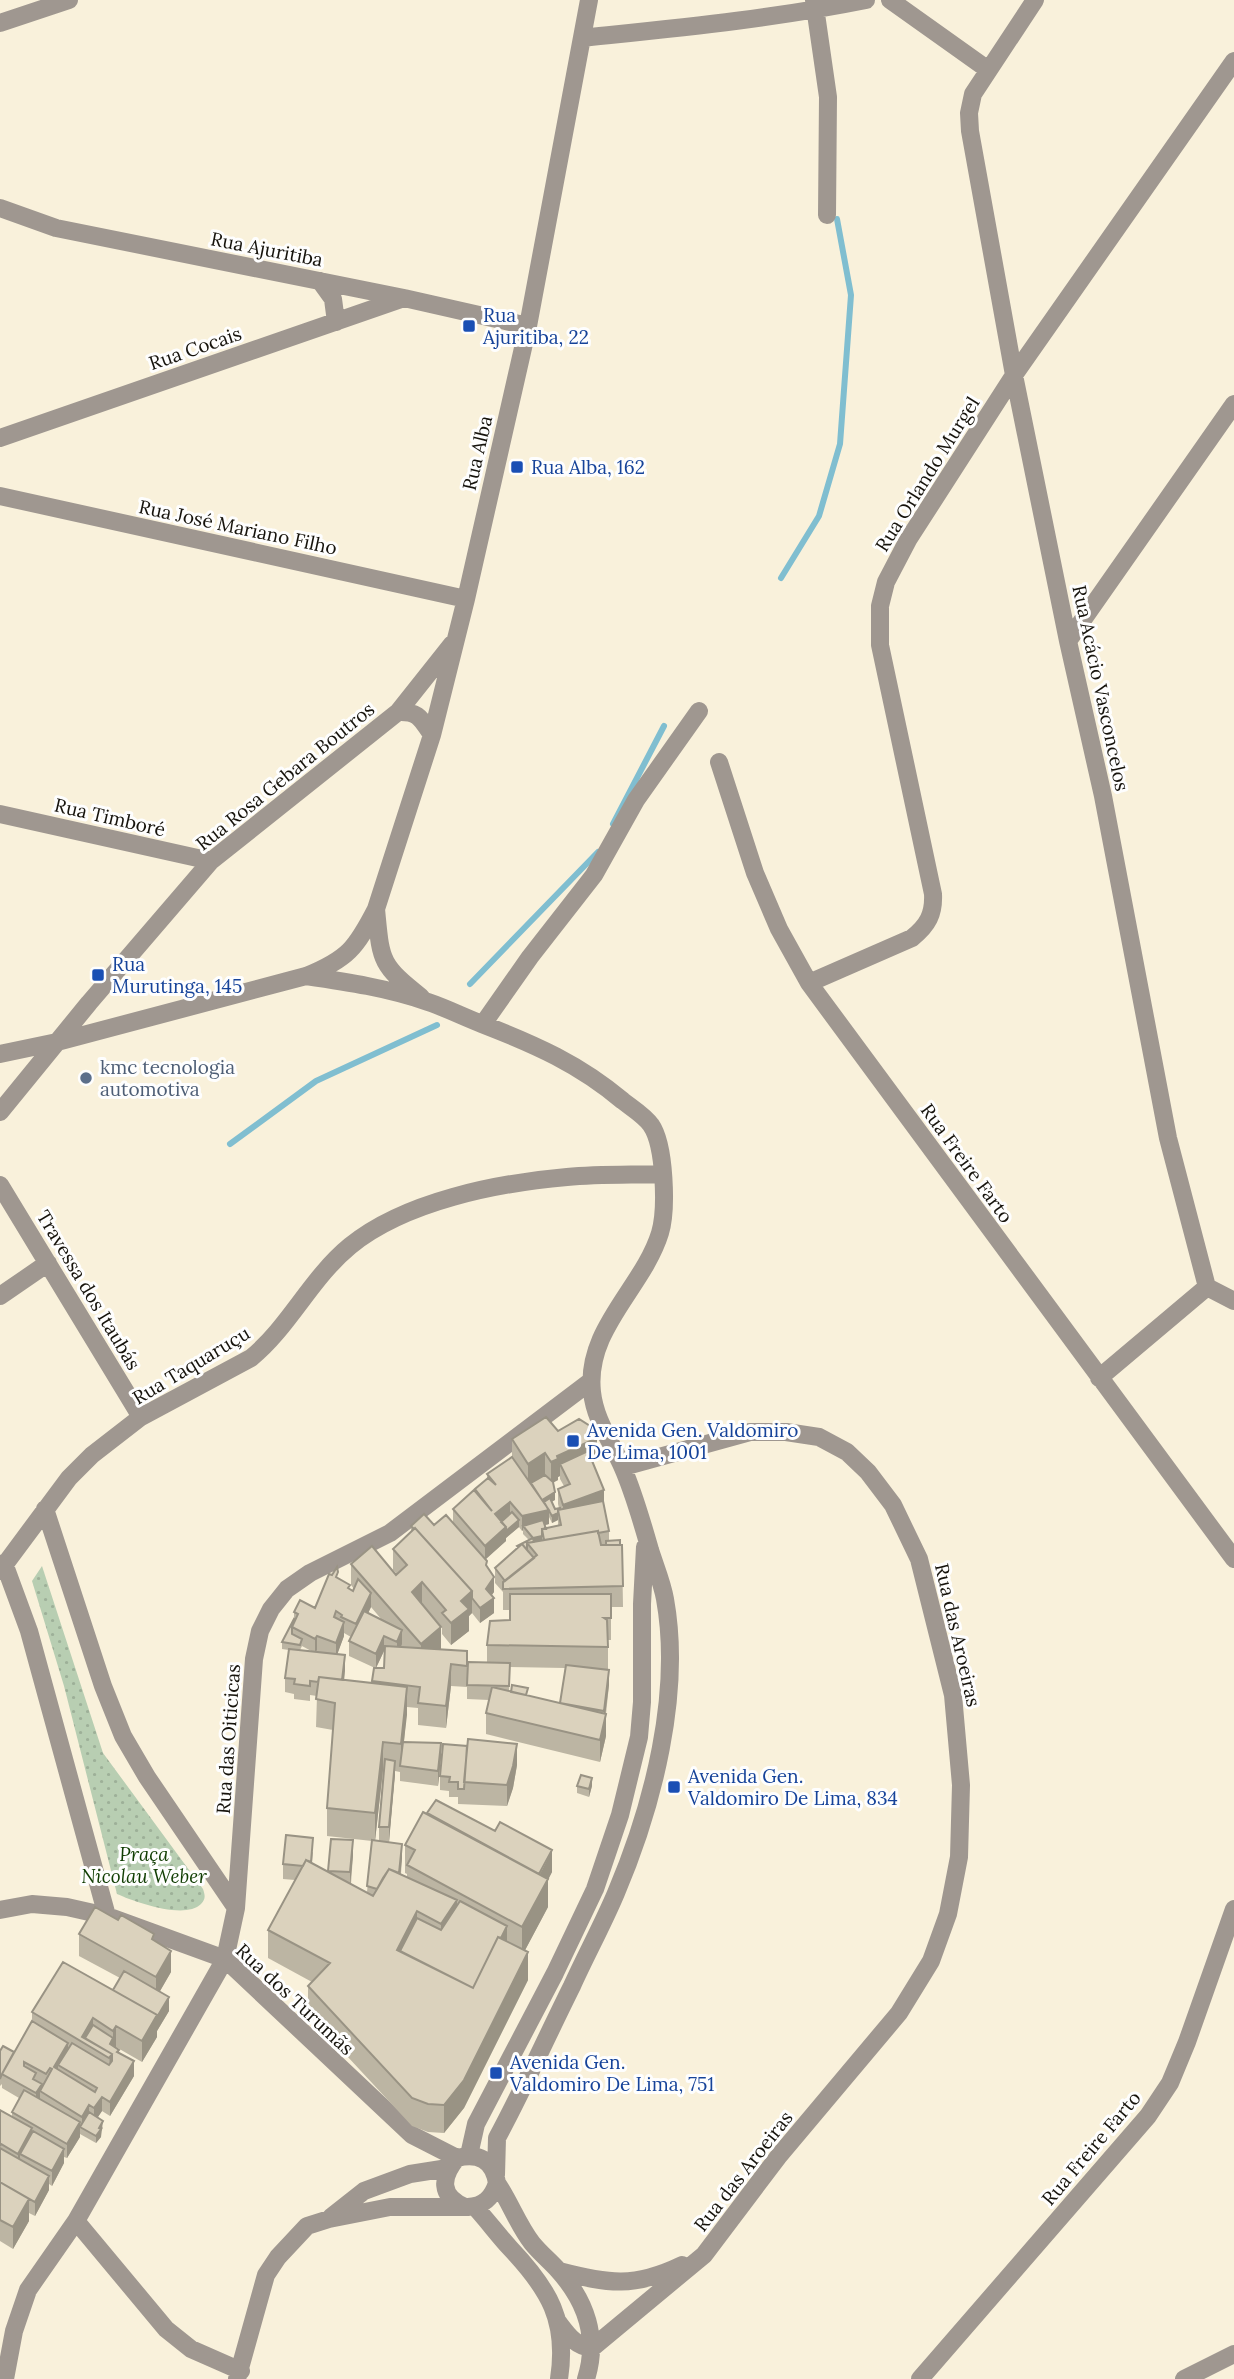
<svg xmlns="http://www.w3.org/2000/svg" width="1234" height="2379" font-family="Lora,serif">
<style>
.park{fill:url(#park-dots)}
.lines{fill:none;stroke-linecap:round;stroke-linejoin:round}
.stream{stroke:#80bed0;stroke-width:6}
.minor{stroke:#9f9790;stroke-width:18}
.wall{fill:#bcb5a3;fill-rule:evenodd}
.shaded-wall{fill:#999384}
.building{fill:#dbd2bd;stroke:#999384;stroke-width:2}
.transit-dot{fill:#1a4fb4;stroke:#fefefe;stroke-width:2.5}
.service-dot{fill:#5c6f8a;stroke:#fefefe;stroke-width:2.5}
.labels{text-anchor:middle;stroke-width:6;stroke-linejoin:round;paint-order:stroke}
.street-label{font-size:19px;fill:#16130c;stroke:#fefefe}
.transit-label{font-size:19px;fill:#164399;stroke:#fefefe;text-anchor:start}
.service-label{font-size:19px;fill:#4e5e75;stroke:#fefefe;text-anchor:start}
.park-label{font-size:19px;font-style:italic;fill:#103d02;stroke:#fefefe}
</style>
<defs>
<pattern id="park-dots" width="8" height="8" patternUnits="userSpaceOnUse" patternTransform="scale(1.75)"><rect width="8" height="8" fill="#b8ceb2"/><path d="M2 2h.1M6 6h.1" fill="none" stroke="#9db098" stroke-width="1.8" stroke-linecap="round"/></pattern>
</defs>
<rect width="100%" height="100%" fill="#f9f1db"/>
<path class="park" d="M 42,1566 L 103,1753 L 203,1889 C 205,1895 206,1899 201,1904 C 185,1920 135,1902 117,1894 L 64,1686 L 32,1581 Z"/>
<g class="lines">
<path class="stream" d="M 781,578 L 819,516 L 840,444 L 851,295 L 837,219
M 613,824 L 664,726
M 470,984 L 598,852
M 230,1144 L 316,1081 L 437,1025"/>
<path class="minor" d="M 814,0 L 828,97 L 827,215
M 890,0 L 987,69
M 1035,0 L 973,94 L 969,113 L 970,131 L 1014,375 L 1068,641 L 1103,796 L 1168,1138 L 1207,1287 L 1234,1301
M 0,23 L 69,0
M 582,38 C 677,28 772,19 866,0
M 0,208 L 56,228 L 404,298 L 528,326
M 320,281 L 333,299 L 336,322
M 0,438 L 404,298
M 0,496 L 466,599
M 1068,641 L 1234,404
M 398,712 C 419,711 421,719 432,735
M 719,762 L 755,873 L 779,929 L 809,983 L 1234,1559
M 0,814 L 211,861
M 376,909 C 381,960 379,964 421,997
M 306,976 C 347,982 388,988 428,1002 C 446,1008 464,1017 482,1024 C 536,1045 579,1064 623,1101 C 632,1108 645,1116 651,1125 C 665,1145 667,1210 660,1233 C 643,1288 585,1329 592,1392 C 595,1420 611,1441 622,1466 C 634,1493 642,1522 650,1550 C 655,1566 662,1582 665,1599 C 682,1693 653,1806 616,1893 C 603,1924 586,1955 572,1986 C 547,2036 524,2088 497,2138 L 496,2175
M 809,983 L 912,938 C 928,925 934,914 933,894 L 880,645 L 880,606 L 886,582 L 908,540 L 1014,375 L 1234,61
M 483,1024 L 530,957 L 594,875 L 636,800 L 699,711
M 0,1054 L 57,1042 L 306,976 C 348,959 356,948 376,909 L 432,735 L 466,599 L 528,326 L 589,0
M 0,1112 L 89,1003 L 211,861 L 398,712 L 452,644
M 0,1185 L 141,1417
M 0,1296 L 48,1263
M 1099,1378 L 1207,1287
M 45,1509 L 103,1686 L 123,1736 L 147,1777 L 236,1908
M 4,1563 L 29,1631 L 107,1916
M 0,1571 L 69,1478 L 92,1455 L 141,1417 L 251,1358 C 289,1327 311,1278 350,1246 C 405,1201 498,1183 567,1177 C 599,1174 631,1175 663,1174
M 0,1910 L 32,1904 L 67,1907 L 107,1916 L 225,1959 L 412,2135 L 457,2158
M 469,2155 L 476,2124 L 555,1973 L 595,1889 L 620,1815 L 639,1737 L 642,1702 L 642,1604 L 645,1547
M 497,2183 C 510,2202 518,2225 532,2243 C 540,2253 550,2261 558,2270 C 586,2301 599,2338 586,2379
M 475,2207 C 487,2220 498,2235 510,2248 C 549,2289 568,2321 559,2379
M 331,2217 L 364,2191 L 410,2174 L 448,2168
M 76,2221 L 166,2329 L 191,2349 L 241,2371
M 559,2271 C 609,2284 634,2288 682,2265
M 558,2322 C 568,2335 575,2346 592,2348 L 704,2255 L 778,2157 L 899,2013 L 931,1961 L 948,1914 L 959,1857 L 961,1785 L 953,1695 L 919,1559 L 893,1505 L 868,1472 L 847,1452 L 819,1437 L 786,1432 L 750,1432 L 623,1467
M 5,2379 L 14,2331 L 28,2290 L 76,2221 L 225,1959 L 236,1908 L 254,1659 L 260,1631 L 271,1609 L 287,1589 L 310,1573 L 390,1533 L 591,1381
M 237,2379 L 266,2275 L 278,2257 L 307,2226 L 329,2219 L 390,2207 L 468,2207 C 484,2206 492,2198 497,2183 C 493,2159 478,2153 457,2158 C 441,2177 439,2196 465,2207
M 920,2379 L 1148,2116 L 1170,2083 L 1187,2042 L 1234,1909
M 1184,2379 L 1234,2354"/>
</g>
<path class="wall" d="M 558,1431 L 597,1459 L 593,1461 L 604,1504 L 609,1531 L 609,1541 L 622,1545 L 623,1607 L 611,1607 L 611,1640 L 608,1640 L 608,1669 L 596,1669 L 609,1685 L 606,1714 L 606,1736 L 600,1762 L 486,1734 L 486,1713 L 489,1700 L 467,1699 L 467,1685 L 487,1662 L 487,1645 L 510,1620 L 510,1610 L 503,1610 L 503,1592 L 495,1583 L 495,1568 L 517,1548 L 517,1546 L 529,1540 L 523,1534 L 523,1530 L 522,1531 L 519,1527 L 506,1538 L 506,1541 L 485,1559 L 494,1592 L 491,1596 L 494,1613 L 480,1623 L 472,1613 L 469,1616 L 469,1631 L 451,1645 L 442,1634 L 442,1627 L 422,1604 L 441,1649 L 440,1650 L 467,1651 L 467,1687 L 451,1686 L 446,1728 L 418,1725 L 418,1708 L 407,1707 L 404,1742 L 441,1758 L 438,1786 L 400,1781 L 400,1772 L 395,1771 L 389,1842 L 379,1841 L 379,1827 L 383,1770 L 375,1841 L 402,1858 L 401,1874 L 407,1877 L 407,1874 L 405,1873 L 405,1845 L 552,1872 L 548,1879 L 548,1907 L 525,1950 L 528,1980 L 464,2108 L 444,2133 L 428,2132 L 412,2126 L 308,2014 L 308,1986 L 312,1982 L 268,1958 L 268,1930 L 295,1880 L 283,1879 L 283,1864 L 313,1852 L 312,1863 L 328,1872 L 353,1855 L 351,1884 L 367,1892 L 372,1841 L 327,1836 L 327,1808 L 333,1730 L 316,1727 L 317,1696 L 310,1695 L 310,1701 L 294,1699 L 294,1694 L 285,1692 L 285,1678 L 289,1650 L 282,1649 L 282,1642 L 294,1619 L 294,1612 L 315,1608 L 338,1579 L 353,1591 L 354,1589 L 351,1585 L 351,1564 L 396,1575 L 397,1574 L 393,1570 L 393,1549 L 411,1532 L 411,1526 L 434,1525 L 453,1522 L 453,1509 L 475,1491 L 475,1489 L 487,1479 L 487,1474 L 512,1457 L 512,1439 ZM 560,1476 L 560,1479 L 564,1486 L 558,1489 L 558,1504 L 559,1508 L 555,1509 L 552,1501 L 555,1500 L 553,1482 L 558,1480 L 558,1477 ZM 549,1517 L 552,1523 L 558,1520 L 558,1526 L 546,1529 L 545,1525 L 549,1524 ZM 371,1607 L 382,1620 L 368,1613 ZM 344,1633 L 351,1637 L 349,1641 L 349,1656 L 375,1668 L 374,1668 L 372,1683 L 344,1680 L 345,1670 L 337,1654 L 344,1636 ZM 302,1646 L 313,1652 L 300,1650 ZM 384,1651 L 384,1668 L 376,1668 ZM 510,1667 L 565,1668 L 560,1703 L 509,1691 Z
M 517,1765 L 513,1788 L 507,1806 L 458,1804 L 458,1797 L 449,1797 L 449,1791 L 440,1790 L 440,1776 Z
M 577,1786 L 592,1786 L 589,1797 L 577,1793 Z
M 79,1934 L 154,1941 L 171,1972 L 160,1991 L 169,2011 L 157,2031 L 157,2037 L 142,2062 L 116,2047 L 134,2076 L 110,2116 L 102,2111 L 97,2118 L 103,2128 L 101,2131 L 101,2137 L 96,2143 L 80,2134 L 80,2137 L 67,2158 L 64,2157 L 64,2163 L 52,2186 L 49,2184 L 49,2190 L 35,2216 L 29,2213 L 29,2221 L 13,2249 L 0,2241 L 0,2110 L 12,2117 L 12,2112 L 19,2098 L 2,2088 L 2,2084 L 0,2086 L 0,2051 L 14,2052 L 32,2022 L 32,2012 L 113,1991 L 120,1978 L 79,1956 Z"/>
<path class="shaded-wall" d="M 597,1438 L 597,1459 L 565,1474 L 560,1464 L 560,1476 L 558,1477 L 558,1480 L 551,1484 L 551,1462 L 557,1456 Z
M 545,1453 L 545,1475 L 528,1486 L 528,1464 Z
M 604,1490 L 604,1504 L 563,1520 L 563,1505 Z
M 555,1492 L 555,1500 L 546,1505 L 542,1500 Z
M 510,1502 L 510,1516 L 495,1529 L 495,1514 Z
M 549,1510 L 549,1524 L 526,1530 L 523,1526 L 523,1530 L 522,1531 L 522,1516 Z
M 558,1513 L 558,1520 L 552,1523 L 552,1516 Z
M 519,1520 L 519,1527 L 506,1538 L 506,1531 Z
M 506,1527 L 506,1541 L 485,1560 L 485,1546 Z
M 542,1536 L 542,1544 L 533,1545 L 533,1538 Z
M 494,1577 L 494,1592 L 486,1603 L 486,1589 Z
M 422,1582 L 422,1604 L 412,1613 L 412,1592 Z
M 472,1591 L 472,1613 L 469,1616 L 469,1631 L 451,1645 L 451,1623 L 461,1601 Z
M 371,1593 L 371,1607 L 356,1639 L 356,1624 Z
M 494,1598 L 494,1613 L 480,1623 L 480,1608 Z
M 344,1622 L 344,1636 L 336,1658 L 336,1643 Z
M 441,1627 L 441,1649 L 421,1665 L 421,1644 Z
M 402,1630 L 402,1644 L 397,1657 L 397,1642 Z
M 317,1636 L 317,1650 L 315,1653 L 315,1639 Z
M 384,1636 L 384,1651 L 376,1668 L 376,1654 Z
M 345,1655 L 345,1670 L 342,1699 L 342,1684 Z
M 451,1664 L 451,1686 L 446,1728 L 446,1706 Z
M 609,1670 L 609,1685 L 605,1716 L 606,1714 L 606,1736 L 600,1762 L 600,1740 L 604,1720 L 604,1711 Z
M 407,1687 L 407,1715 L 401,1766 L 401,1744 Z
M 383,1742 L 383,1770 L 375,1841 L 375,1813 Z
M 441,1743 L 441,1758 L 438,1786 L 438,1771 Z
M 517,1744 L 517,1765 L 513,1788 L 507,1806 L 507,1785 Z
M 395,1761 L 395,1775 L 389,1842 L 389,1827 Z
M 592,1778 L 592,1786 L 589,1797 L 589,1789 Z
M 353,1840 L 353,1855 L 350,1887 L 350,1872 Z
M 402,1844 L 402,1858 L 399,1888 L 383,1892 Z
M 552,1850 L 552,1872 L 541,1894 L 548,1879 L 548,1907 L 522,1956 L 522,1927 L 537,1880 Z
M 457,1900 L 457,1928 L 441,1952 L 441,1924 Z
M 417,1911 L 417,1939 L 406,1961 L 397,1950 Z
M 507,1926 L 507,1948 L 473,1995 Z
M 171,1951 L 171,1972 L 156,1998 L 156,1977 Z
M 528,1952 L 528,1980 L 464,2108 L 444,2133 L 444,2105 Z
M 169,1997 L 169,2011 L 157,2031 L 157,2017 Z
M 157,2015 L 157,2037 L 142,2062 L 142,2041 Z
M 93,2018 L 93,2040 L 89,2046 L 82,2037 Z
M 116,2026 L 116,2047 L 112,2055 L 112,2075 L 109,2080 L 110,2044 L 113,2038 L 113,2031 Z
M 68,2043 L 68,2057 L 58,2065 L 58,2074 L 54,2067 Z
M 134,2061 L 134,2076 L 110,2116 L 110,2102 Z
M 42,2084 L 42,2092 L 40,2091 L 40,2101 L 36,2107 L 36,2093 Z
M 102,2097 L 102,2111 L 94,2123 L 94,2108 Z
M 89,2105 L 89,2120 L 82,2128 L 82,2117 Z
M 103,2121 L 101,2137 L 96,2143 L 96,2136 L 99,2128 Z
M 80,2122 L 80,2137 L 67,2158 L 67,2144 Z
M 32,2128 L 32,2143 L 20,2154 L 20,2165 L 18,2168 L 18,2154 Z
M 64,2149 L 64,2163 L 52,2186 L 52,2171 Z
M 49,2176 L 49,2190 L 35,2216 L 35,2202 Z
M 29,2199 L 29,2221 L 13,2249 L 13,2227 Z"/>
<path class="building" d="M 546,1417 L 558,1431 L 579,1419 L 590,1426 L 597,1438 L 557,1456 L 558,1459 L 551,1462 L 545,1453 L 528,1464 L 512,1439 Z
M 588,1451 L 604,1490 L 563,1505 L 558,1489 L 570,1484 L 560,1464 Z
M 512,1457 L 549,1510 L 522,1516 L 510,1502 L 495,1514 L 506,1527 L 485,1546 L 453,1509 L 474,1490 L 492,1511 L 475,1489 L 488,1478 L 496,1485 L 487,1474 Z
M 545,1475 L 553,1482 L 555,1492 L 542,1500 L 531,1483 Z
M 550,1498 L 555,1509 L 560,1508 L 560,1509 L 558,1510 L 558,1513 L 552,1516 L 544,1502 Z
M 603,1501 L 609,1531 L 598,1533 L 598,1531 L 544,1540 L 542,1529 L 561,1525 L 558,1510 Z
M 512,1512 L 519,1520 L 506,1531 L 506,1527 L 501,1522 Z
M 424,1514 L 434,1525 L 446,1515 L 487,1561 L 486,1565 L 494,1577 L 486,1589 L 494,1598 L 480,1608 L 472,1598 L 472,1591 L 415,1528 L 414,1529 L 411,1526 Z
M 543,1520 L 546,1529 L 542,1529 L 542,1536 L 533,1538 L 534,1542 L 527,1543 L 527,1550 L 522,1544 L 518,1547 L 517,1546 L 533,1538 L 523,1526 Z
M 415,1528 L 472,1591 L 461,1601 L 469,1609 L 451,1623 L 442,1613 L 446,1610 L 422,1582 L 412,1592 L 441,1627 L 421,1644 L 351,1564 L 372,1546 L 396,1575 L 407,1565 L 393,1549 Z
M 598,1531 L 601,1545 L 622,1545 L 623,1586 L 503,1589 L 503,1582 L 537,1555 L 527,1543 Z
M 620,1540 L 620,1545 L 606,1545 L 606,1541 Z
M 522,1544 L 534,1558 L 505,1581 L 495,1568 Z
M 337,1567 L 338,1572 L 336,1577 L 350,1585 L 348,1588 L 353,1591 L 358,1579 L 371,1593 L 356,1624 L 341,1617 L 342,1615 L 336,1611 L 334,1617 L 344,1622 L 336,1643 L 317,1636 L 315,1639 L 292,1627 L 298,1614 L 294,1612 L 300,1600 L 315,1608 L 329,1574 L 332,1575 Z
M 510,1594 L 611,1594 L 611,1618 L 604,1618 L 607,1620 L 608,1647 L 487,1645 L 490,1621 L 510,1620 Z
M 364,1611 L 402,1630 L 397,1642 L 384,1636 L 376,1654 L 349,1641 Z
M 294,1619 L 295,1620 L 292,1627 L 292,1634 L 302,1639 L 300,1645 L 282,1642 Z
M 385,1646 L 467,1651 L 467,1666 L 451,1664 L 446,1706 L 418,1703 L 420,1687 L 372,1681 L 374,1668 L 384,1668 Z
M 289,1649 L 345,1655 L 342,1680 L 319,1677 L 318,1682 L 310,1681 L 310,1686 L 294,1684 L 295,1679 L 285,1678 Z
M 468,1662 L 510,1663 L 509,1686 L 467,1685 Z
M 566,1665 L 609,1670 L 604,1711 L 560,1703 Z
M 319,1677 L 407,1687 L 401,1744 L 383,1742 L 375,1813 L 327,1808 L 335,1703 L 316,1699 Z
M 512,1685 L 528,1688 L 526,1695 L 511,1692 Z
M 492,1687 L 606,1714 L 600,1740 L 486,1713 Z
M 468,1739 L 517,1744 L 513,1766 L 507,1785 L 464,1782 Z
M 403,1742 L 441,1743 L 438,1771 L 400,1766 Z
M 443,1744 L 467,1746 L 464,1789 L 458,1789 L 458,1782 L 449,1782 L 450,1777 L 440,1776 Z
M 385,1759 L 395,1761 L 389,1827 L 379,1827 Z
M 581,1775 L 592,1778 L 589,1789 L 577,1786 Z
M 436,1800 L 495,1831 L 500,1822 L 552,1850 L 539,1874 L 427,1813 Z
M 423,1812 L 548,1879 L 522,1927 L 407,1865 L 415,1850 L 405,1845 Z
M 286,1835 L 313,1838 L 311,1862 L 306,1860 L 303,1866 L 283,1864 Z
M 331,1839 L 353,1840 L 350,1872 L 328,1871 Z
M 372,1840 L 402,1844 L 399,1873 L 389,1869 L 383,1878 L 377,1889 L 367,1886 Z
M 306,1860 L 373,1896 L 389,1869 L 457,1900 L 441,1924 L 417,1911 L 397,1950 L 473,1988 L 498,1937 L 528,1952 L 464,2080 L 444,2105 L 428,2104 L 412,2098 L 308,1986 L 330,1963 L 268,1930 Z
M 460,1901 L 507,1926 L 501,1938 L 498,1937 L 473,1988 L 400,1951 L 417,1918 L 441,1930 Z
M 95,1907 L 118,1920 L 121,1915 L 154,1934 L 152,1939 L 171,1951 L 156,1977 L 79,1934 Z
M 63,1962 L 157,2015 L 142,2041 L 116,2026 L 113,2031 L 93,2018 L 82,2037 L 112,2054 L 109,2058 L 32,2012 Z
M 124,1971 L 169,1997 L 157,2017 L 157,2015 L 113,1990 Z
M 32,2021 L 68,2043 L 54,2067 L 95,2092 L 97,2088 L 58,2065 L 72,2043 L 109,2065 L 112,2061 L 112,2054 L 85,2038 L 93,2025 L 113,2038 L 110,2044 L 119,2050 L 117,2052 L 134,2061 L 110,2102 L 102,2097 L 94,2108 L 89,2105 L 82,2117 L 40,2091 L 52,2069 L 50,2068 L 46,2074 L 24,2062 L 24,2066 L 36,2073 L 33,2079 L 42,2084 L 36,2093 L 2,2074 Z
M 3,2046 L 14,2052 L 2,2074 L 0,2079 L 0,2051 Z
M 24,2090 L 80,2122 L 67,2144 L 12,2112 Z
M 0,2110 L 32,2128 L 18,2154 L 1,2144 L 0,2146 Z
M 89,2112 L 103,2121 L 99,2128 L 101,2129 L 96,2136 L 80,2127 Z
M 33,2131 L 64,2149 L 52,2171 L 20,2154 Z
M 0,2148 L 49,2176 L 35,2202 L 0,2182 Z
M 0,2182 L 29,2199 L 13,2227 L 0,2220 Z"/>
<g class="transit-dot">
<rect x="462" y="319" width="14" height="14" rx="3.5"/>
<rect x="510" y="460" width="14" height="14" rx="3.5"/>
<rect x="91" y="968" width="14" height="14" rx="3.5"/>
<rect x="566" y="1434" width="14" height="14" rx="3.5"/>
<rect x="667" y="1780" width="14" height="14" rx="3.5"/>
<rect x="489" y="2066" width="14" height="14" rx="3.5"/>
</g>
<circle class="service-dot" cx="86" cy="1078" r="7"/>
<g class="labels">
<g class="street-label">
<text transform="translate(267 249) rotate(11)" y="7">Rua Ajuritiba</text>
<text transform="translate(195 348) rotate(-19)" y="7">Rua Cocais</text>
<text transform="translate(477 453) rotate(-77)" y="7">Rua Alba</text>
<text transform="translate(927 474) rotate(-58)" y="7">Rua Orlando Murgel</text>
<text transform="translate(238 527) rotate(12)" y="7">Rua José Mariano Filho</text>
<text transform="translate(1101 688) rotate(78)" y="7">Rua Acácio Vasconcelos</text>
<text transform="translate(285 776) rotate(-39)" y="7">Rua Rosa Gebara Boutros</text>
<text transform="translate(110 817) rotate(13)" y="7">Rua Timboré</text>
<text transform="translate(967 1163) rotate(54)" y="7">Rua Freire Farto</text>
<text transform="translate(89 1290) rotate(59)" y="7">Travessa dos Itaubás</text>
<text transform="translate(191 1365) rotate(-31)" y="7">Rua Taquaruçu</text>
<text transform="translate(958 1635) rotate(77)" y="7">Rua das Aroeiras</text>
<text transform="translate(228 1739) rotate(-86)" y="7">Rua das Oiticicas</text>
<text transform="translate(295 1999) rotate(43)" y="7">Rua dos Turumãs</text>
<text transform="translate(1091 2148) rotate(-50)" y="7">Rua Freire Farto</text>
<text transform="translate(743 2171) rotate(-52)" y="7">Rua das Aroeiras</text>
</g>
<g class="transit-label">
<text x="483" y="322">Rua<tspan x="483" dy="22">Ajuritiba, 22</tspan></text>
<text x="531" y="474">Rua Alba, 162</text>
<text x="112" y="971">Rua<tspan x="112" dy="22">Murutinga, 145</tspan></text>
<text x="587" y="1437">Avenida Gen. Valdomiro<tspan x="587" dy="22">De Lima, 1001</tspan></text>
<text x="688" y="1783">Avenida Gen.<tspan x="688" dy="22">Valdomiro De Lima, 834</tspan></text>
<text x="510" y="2069">Avenida Gen.<tspan x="510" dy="22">Valdomiro De Lima, 751</tspan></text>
</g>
<g class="service-label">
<text x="100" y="1074">kmc tecnologia<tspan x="100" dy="22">automotiva</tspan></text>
</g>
<g class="park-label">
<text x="144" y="1861">Praça<tspan x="144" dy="22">Nicolau Weber</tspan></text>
</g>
</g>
</svg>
